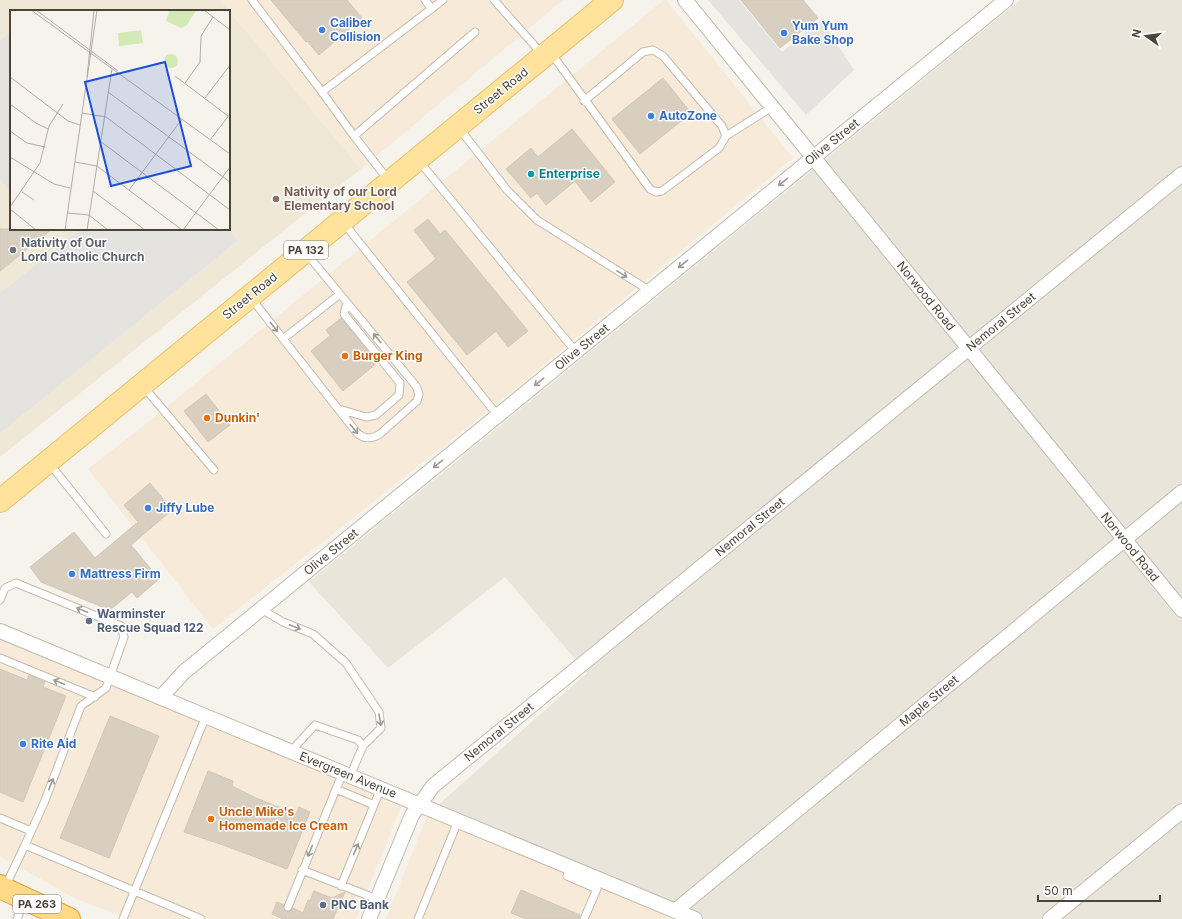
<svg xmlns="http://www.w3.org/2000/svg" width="1182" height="919" font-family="Inter,sans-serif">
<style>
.residential{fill:#eae5da}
.commercial{fill:#f7ead8}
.education{fill:#efe8d6;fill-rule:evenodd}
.parking{fill:#e5e3e0}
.building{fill:#d8cfc1;stroke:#d3c7b4}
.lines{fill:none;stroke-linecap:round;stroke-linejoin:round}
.service-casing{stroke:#c2bbae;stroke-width:9}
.minor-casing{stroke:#c2bbae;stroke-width:16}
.primary-casing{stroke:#e6c16a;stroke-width:24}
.trunk-casing{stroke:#e0a43c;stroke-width:24}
.service{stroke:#fff;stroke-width:7}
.minor{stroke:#fff;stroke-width:14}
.primary{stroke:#ffe39c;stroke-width:22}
.trunk{stroke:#ffd985;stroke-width:22}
.oneway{stroke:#9c9892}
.shop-dot{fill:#3f7fe0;stroke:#fff;stroke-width:1.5}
.culture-dot{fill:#0f9aa8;stroke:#fff;stroke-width:1.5}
.education-dot{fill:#8d6e63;stroke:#fff;stroke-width:1.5}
.worship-dot{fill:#6b7280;stroke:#fff;stroke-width:1.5}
.food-dot{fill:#e8710a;stroke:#fff;stroke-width:1.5}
.service-dot{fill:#5c6f8a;stroke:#fff;stroke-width:1.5}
.labels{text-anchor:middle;stroke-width:3;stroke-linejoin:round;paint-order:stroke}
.shield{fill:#fff;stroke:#817c74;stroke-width:1}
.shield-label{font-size:11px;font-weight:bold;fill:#4b4439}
.shop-label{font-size:12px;font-weight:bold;fill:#366cbe;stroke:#fff;text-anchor:start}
.street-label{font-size:12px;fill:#4b4439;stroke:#fff}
.culture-label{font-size:12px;font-weight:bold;fill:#0d838f;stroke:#fff;text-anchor:start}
.education-label{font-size:12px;font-weight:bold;fill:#785e54;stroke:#fff;text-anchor:start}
.worship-label{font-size:12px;font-weight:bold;fill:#5b616d;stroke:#fff;text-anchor:start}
.food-label{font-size:12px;font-weight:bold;fill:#c56008;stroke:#fff;text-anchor:start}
.service-label{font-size:12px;font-weight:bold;fill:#4e5e75;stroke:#fff;text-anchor:start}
.inset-road{fill:none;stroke:#b2ada4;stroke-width:1}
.view{fill:#1d4ed8;fill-opacity:0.15;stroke:#1d4ed8;stroke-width:2}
.inset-edge{fill:none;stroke:#4b4439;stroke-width:2}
</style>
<rect width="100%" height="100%" fill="#f6f3ec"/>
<path class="residential" d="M 1020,0 L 1182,0 L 1182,919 L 686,919 L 428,814 L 587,673 L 505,577 L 388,668 L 309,582 Z"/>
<path class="commercial" d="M 220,0 L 563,0 L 361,169 Z
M 664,0 L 666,0 L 793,158 L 509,394 L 213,629 L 88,469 L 147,423 Z
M 0,638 L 404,799 L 356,919 L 129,919 L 76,899 L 0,856 Z
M 428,814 L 686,919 L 386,919 Z"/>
<path class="education" d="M 0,0 L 220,0 L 361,169 L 0,457 ZM 11,11 L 229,11 L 229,229 L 11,229 Z"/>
<path class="parking" d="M 708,0 L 739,0 L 782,52 L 821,20 L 854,70 L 806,115 Z
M 11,32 L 11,193 L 0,179 L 0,41 Z
M 81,229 L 229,229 L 237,241 L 0,433 L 0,293 Z"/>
<path class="building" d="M 271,0 L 347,0 L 362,18 L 319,55 L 307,41 L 306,42 Z
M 741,0 L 803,0 L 818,18 L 780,48 Z
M 663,78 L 691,113 L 640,154 L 612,119 Z
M 572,129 L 615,182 L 591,202 L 575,181 L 546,205 L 537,193 L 531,198 L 506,169 L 531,148 L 538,157 Z
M 428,219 L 440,234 L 445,230 L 528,331 L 508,347 L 496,331 L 467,355 L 407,282 L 436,259 L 414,230 Z
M 0,229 L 52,229 L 0,271 Z
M 341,318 L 377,363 L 343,391 L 311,351 L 330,336 L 326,330 Z
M 206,394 L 230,425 L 208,442 L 184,411 Z
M 150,483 L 172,510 L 131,545 L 159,579 L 137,598 L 132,592 L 110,610 L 41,582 L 30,567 L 74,532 L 95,558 L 138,522 L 124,505 Z
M 0,669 L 27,680 L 29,675 L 45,682 L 43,687 L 66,696 L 23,802 L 0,792 Z
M 110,716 L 159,736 L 109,858 L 60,838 Z
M 208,771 L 233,781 L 232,786 L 256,798 L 296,814 L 299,807 L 310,812 L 287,869 L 223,845 L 184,832 Z
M 521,890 L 580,915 L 579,919 L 526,919 L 511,913 Z
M 314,891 L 332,898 L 345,892 L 333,919 L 283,919 L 272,914 L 277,902 L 284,905 L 284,910 L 286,912 L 291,911 L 293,908 L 303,913 L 308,900 L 310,901 Z"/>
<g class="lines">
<defs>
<path id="service" d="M 252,0 L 322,92
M 425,0 L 432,9
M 494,0 L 542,54
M 551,53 L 650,189 L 656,192 L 662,191 L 719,148 L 726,136 L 722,126 L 663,56 L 653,50 L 643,52 L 584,101
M 459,128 L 507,190 L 537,220 L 650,291
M 354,136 L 475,32
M 726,136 L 772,107
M 419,161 L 576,352
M 389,181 L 354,136 L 322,92 L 443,0
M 343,222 L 498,416
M 251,298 L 357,433 C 365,440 372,439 380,434 L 417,401 L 419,394 L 416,386 L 306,253
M 283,339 L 340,294
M 143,386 L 214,470
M 339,409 L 366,417 L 376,415 L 399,395 L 400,383 L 344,314 L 347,303
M 49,463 L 106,534
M 0,600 L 5,588 L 16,583 L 121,626 L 124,637 L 106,688 L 81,706 L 44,803 L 25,845
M 261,609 L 283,622 L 313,634 L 346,663 L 379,712 L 381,728 L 363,746
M 0,658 L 95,697
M 291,751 L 315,725 L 358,740 L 363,746 L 350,776 L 342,775 L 336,789 L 374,805 L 381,788
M 0,818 L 31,831
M 571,867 L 567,876 L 597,889 L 584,919
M 302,870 L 377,899
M 341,886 L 374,805
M 5,887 L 25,845 L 201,919
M 288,907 L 336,789
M 17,919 L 24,901
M 123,919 L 206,716
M 418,919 L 458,821"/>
<path id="minor" d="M 685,0 L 1182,610
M 0,631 L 695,919
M 161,697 L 184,672 L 1006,0
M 675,911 L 1182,492
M 369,919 L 412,815 L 433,786 L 1182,174
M 1050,919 L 1182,811"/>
<path id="primary" d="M 0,501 L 612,0"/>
<path id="trunk" d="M 0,886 L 4,889 L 69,919"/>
</defs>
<use href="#service" class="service-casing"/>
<use href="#minor" class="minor-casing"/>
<use href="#primary" class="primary-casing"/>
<use href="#trunk" class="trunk-casing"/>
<use href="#service" class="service"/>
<use href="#minor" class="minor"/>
<use href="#primary" class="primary"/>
<use href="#trunk" class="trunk"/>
</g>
<defs><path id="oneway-shaft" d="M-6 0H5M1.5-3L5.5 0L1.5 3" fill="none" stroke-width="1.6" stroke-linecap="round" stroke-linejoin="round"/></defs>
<g class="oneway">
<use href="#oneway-shaft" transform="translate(783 182) rotate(141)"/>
<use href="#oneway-shaft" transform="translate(683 264) rotate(141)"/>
<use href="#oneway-shaft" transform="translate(622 274) rotate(32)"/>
<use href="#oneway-shaft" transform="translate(274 327) rotate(51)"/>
<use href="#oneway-shaft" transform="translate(377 338) rotate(-130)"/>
<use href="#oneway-shaft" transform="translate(539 382) rotate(141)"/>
<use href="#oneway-shaft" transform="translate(354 429) rotate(50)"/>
<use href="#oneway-shaft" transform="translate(438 464) rotate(141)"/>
<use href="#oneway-shaft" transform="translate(82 610) rotate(-158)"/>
<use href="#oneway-shaft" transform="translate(295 627) rotate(22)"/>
<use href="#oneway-shaft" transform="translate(59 682) rotate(-158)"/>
<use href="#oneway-shaft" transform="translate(380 720) rotate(81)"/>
<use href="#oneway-shaft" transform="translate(51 784) rotate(-69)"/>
<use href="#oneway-shaft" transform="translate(356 849) rotate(-68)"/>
<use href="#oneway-shaft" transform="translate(310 851) rotate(112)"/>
</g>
<g class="shop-dot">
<circle cx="322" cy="30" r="4"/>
<circle cx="784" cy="33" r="4"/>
<circle cx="651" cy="116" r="4"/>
<circle cx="148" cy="508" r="4"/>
<circle cx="72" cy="574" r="4"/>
<circle cx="23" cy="744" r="4"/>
</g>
<circle class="culture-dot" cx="531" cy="174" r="4"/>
<circle class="education-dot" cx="276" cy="199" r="4"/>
<circle class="worship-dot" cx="13" cy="250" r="4"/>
<g class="food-dot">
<circle cx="345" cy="356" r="4"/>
<circle cx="207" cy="418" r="4"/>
<circle cx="211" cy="819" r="4"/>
</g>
<g class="service-dot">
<circle cx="89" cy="621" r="4"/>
<circle cx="323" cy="905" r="4"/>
</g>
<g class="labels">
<g class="shield">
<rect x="284" y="241" width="44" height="18" rx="3"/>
<rect x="13" y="895" width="48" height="18" rx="3"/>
</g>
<g class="shield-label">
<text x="306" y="254">PA 132</text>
<text x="37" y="908">PA 263</text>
</g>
<g class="shop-label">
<text x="330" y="27">Caliber<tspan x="330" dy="14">Collision</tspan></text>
<text x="792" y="30">Yum Yum<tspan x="792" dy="14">Bake Shop</tspan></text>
<text x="659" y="120">AutoZone</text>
<text x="156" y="512">Jiffy Lube</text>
<text x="80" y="578">Mattress Firm</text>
<text x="31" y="748">Rite Aid</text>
</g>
<g class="street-label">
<text transform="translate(501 91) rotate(-39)" y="4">Street Road</text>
<text transform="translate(832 142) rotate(-39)" y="4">Olive Street</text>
<text transform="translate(250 296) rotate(-39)" y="4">Street Road</text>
<text transform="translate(926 296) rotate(51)" y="4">Norwood Road</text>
<text transform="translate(1001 322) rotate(-39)" y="4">Nemoral Street</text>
<text transform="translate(582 347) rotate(-39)" y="4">Olive Street</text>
<text transform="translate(750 527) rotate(-39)" y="4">Nemoral Street</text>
<text transform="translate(1130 547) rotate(51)" y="4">Norwood Road</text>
<text transform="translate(331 552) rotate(-39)" y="4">Olive Street</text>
<text transform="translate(929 701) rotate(-40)" y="4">Maple Street</text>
<text transform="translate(499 732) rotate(-39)" y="4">Nemoral Street</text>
<text transform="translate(348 775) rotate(22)" y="4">Evergreen Avenue</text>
</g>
<g class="culture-label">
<text x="539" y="178">Enterprise</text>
</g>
<g class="education-label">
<text x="284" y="196">Nativity of our Lord<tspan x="284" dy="14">Elementary School</tspan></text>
</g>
<g class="worship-label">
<text x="21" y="247">Nativity of Our<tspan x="21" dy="14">Lord Catholic Church</tspan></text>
</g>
<g class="food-label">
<text x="353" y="360">Burger King</text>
<text x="215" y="422">Dunkin'</text>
<text x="219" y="816">Uncle Mike's<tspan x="219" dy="14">Homemade Ice Cream</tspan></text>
</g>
<g class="service-label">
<text x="97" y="618">Warminster<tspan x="97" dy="14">Rescue Squad 122</tspan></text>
<text x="331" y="909">PNC Bank</text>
</g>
</g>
<g transform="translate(10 10)">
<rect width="220" height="220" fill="#f6f3ec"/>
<path d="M 160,0 L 185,0 L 186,1 L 176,16 L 171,18 L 156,11 ZM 131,20 L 133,33 L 109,36 L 108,23 ZM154 51a7 7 0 1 1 14 0a7 7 0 1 1-14 0Z" fill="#d2eab5"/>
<path class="inset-road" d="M 21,0 L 220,144M 26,0 L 108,61M 194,0 L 220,20M 165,66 L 218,106M 0,67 L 58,111 L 70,115M 77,67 L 84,0M 175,73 L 190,52 L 191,26 L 203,7M 98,82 L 220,172M 195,88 L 220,55M 0,94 L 26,113 L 38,119M 72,103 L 96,107 L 220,200M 0,121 L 17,133 L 35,137M 200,130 L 220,104M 90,131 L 209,220M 0,147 L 44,174 L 60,178M 65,152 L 87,156 L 172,220M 119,180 L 172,109M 83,181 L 135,220M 12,182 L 24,190M 0,197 L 30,153 L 39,116 L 53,94M 0,199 L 26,220M 58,203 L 79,205 L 98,220M 55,220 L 87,0M 77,220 L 102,59M 173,220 L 220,157"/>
<path class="view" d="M 155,52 L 181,156 L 101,176 L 75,72 Z"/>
<rect width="220" height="220" class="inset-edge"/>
</g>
<g transform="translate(1146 36) rotate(284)" stroke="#ffffff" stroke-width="3" paint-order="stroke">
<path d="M0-3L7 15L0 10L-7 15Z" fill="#4b4439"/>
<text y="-6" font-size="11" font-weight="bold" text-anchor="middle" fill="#4b4439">N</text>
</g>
<path d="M1038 895v6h122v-6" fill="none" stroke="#4b4439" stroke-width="2"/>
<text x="1044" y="895" font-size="12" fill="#4b4439" stroke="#ffffff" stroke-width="3" paint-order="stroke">50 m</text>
</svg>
